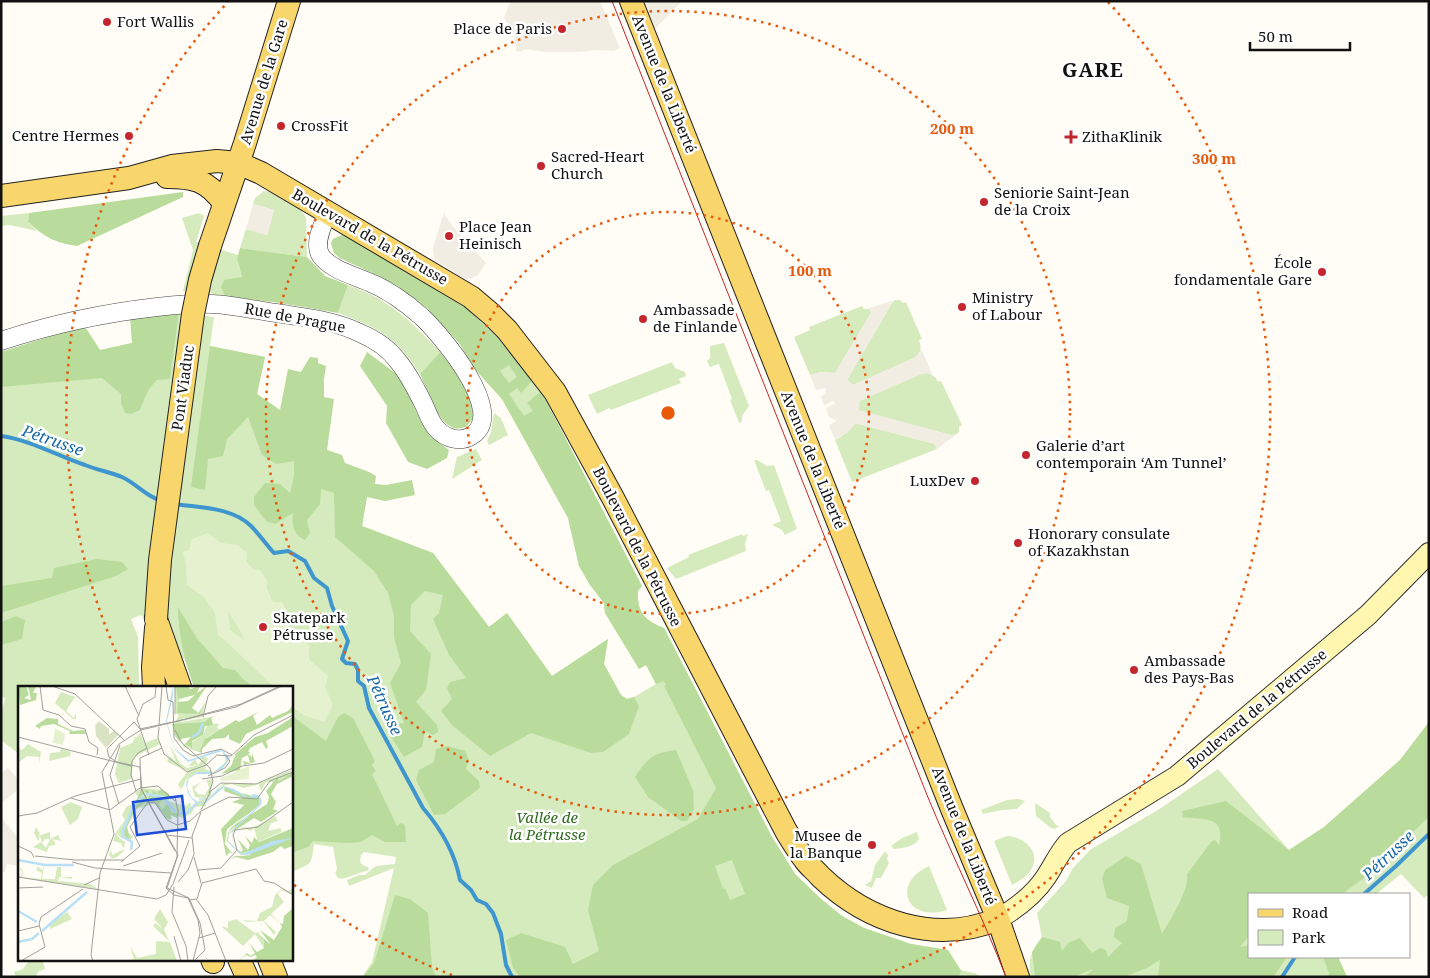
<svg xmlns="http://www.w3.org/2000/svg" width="1430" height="978" font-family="'Noto Serif',serif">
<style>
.green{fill:#d5ebbd}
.forest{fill:#b9dc9c;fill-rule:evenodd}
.pitch{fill:#e6f2cf;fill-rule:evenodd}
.plaza{fill:#f1ede2}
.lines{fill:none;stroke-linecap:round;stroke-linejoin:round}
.stream{stroke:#3f96cf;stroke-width:4}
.tertiary-casing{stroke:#444;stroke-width:19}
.secondary-casing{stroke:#333;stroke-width:22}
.primary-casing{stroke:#222;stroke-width:24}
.tertiary{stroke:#fff;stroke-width:18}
.secondary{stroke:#fff6b0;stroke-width:20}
.primary{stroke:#f9d66b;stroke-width:22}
.tram{stroke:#c4262e;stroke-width:1}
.primary-bridge-casing{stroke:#222;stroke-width:24;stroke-linecap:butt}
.primary-bridge{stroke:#f9d66b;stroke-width:22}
.ring{fill:none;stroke:#e8590c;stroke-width:2.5;stroke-dasharray:2.5 5}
.poi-dot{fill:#c4262e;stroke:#fff;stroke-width:2}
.labels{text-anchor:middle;stroke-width:5;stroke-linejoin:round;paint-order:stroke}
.poi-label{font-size:15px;fill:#111;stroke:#fff;text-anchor:start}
.street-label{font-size:15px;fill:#111;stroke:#fff}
.park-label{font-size:15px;font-style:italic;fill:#2f6b1f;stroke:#fff}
.water-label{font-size:16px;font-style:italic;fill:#1768a6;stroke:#fff}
.district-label{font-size:20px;font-weight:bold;letter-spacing:1px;fill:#111;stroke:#fff}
.inset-river{fill:none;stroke:#b9e0f7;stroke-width:2.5}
.inset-road{fill:none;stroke:#a09f9a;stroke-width:1}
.view{fill:#1d4ed8;fill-opacity:0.15;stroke:#1d4ed8;stroke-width:2.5}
.inset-edge{fill:none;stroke:#111;stroke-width:2.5}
.centre{fill:#e8590c;stroke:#fff;stroke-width:2.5}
.ring-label{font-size:15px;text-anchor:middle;font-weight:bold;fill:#e8590c;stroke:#fff;stroke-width:5;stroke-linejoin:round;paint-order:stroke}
</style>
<rect width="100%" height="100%" fill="#fffdf5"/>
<path class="green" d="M 264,191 L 273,192 L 300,208 L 306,218 L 307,257 L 240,248 L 246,229 L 267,235 L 274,210 L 253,204 L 255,198 Z
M 29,213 L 28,222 L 37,231 L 10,225 L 1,226 L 1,216 Z
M 199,213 L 204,216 L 196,242 L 238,255 L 237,259 L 242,278 L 221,288 L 225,296 L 213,295 L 213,293 L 183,291 L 193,250 L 182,218 Z
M 342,235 L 498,338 L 544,397 L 642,586 L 638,591 C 637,612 644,620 664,628 L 772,837 L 795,874 L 820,898 L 842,916 L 864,928 L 911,944 L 948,950 L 961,970 L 977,974 L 981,977 L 362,977 L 372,962 L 394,868 L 349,886 L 347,880 L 359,875 L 365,875 L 376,866 L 395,864 L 396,857 L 364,852 L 361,855 L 360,862 L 364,866 L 368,867 L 369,870 L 342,879 L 338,878 L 335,873 L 337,869 L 333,847 L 314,844 C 311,867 312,863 291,872 L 291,687 L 194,687 L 184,658 L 175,659 L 167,618 L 144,620 L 141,615 L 131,619 L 138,637 L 139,687 L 19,687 L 19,754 L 1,740 L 1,716 L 5,698 L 1,696 L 1,352 L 85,327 L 100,350 L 132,343 L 179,312 L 214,317 L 210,346 L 265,357 L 257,394 L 281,411 L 279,423 L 369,483 L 362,526 L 433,553 L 489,627 L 507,613 L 552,676 L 608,639 L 604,664 L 621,695 L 627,699 L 634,697 L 656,684 L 646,665 L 639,669 L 605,613 L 604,603 L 590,585 L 579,566 L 568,518 L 502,399 L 473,367 L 460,344 L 428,309 L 400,288 L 379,276 L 340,258 L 334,253 L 331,243 L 333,239 Z
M 348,285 C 389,299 411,321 440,352 L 420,374 C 396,337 379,328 338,313 Z
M 895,300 L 900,300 L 903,303 L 906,302 L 922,339 L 919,340 C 922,348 921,353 914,358 L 853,385 L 847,380 L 892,303 Z
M 862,306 L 864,309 L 870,309 L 871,313 L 835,373 L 821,372 L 810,375 L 794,337 L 810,330 L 809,327 Z
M 724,343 L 749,406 L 742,416 L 742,422 L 739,423 L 730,400 L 732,399 L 719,364 L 710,367 L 707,361 L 710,358 L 710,346 Z
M 672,362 L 675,368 L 685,372 L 686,376 L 679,379 L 681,383 L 611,410 L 609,408 L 597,414 L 588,395 Z
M 928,373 L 935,377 L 938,382 L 941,381 L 962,425 L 959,427 L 959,432 L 957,434 L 951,435 L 859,411 L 859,401 L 921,374 Z
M 494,413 L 501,418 L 508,435 L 489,445 L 487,441 L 491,432 Z
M 855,423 L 935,444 L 937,449 L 852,482 L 835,440 L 841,437 Z
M 476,449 L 482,460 L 452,479 L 457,457 Z
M 754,460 L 757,460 L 767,466 L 774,465 L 797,529 L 785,535 L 782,530 L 772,525 L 781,521 L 769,490 L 766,491 Z
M 742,534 L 743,536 L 748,534 L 745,544 L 746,551 L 676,579 L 667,568 L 689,557 L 688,555 Z
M 1429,722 L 1429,894 L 1424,898 L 1401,874 L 1376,894 L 1249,894 L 1249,957 L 1338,957 L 1347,977 L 1031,977 C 1027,961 1032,949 1042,937 L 1037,913 L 1066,881 L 1073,868 L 1090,850 L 1161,808 L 1218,769 L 1289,850 L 1324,827 L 1400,760 Z
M 1018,799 L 1025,801 L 1017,809 L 1002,810 L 983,814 L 981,810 L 1007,800 Z
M 1035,803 L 1050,813 L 1050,817 L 1056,825 L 1059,826 L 1055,829 L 1051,828 L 1036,816 Z
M 917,832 L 919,839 C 913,848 902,848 894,849 L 891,846 L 902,838 Z
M 1007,836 C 1027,837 1044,855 1028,874 C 1024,879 1018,881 1012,885 L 994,841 Z
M 885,851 L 888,855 L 887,859 L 889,863 L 881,878 L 876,878 L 872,888 L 865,885 L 871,881 L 875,865 Z
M 929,866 L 947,910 C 906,923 891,883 929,866 Z
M 30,959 L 42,959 L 45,969 L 39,971 L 35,977 L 16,977 L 14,972 L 23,969 Z"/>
<path class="forest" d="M 183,192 L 183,197 L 77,246 C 53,242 46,238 28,222 L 29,213 Z
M 342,235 L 350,238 L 466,308 L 498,338 L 532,381 L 521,393 L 517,388 L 509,394 L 524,416 L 533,411 L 527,403 L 540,392 L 544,397 L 642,586 L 638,591 C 637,612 644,620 664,628 L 772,837 L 795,874 L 820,898 L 842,916 L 864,928 L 911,944 L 948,950 L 961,971 L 959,976 L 520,977 L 513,968 L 506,940 L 521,933 L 565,947 L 573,964 L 599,951 L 588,910 L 593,885 L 613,865 L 698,819 L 716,788 L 664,686 L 666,685 L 664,681 L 656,684 L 646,665 L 639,669 L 605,613 L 604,603 L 590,585 L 579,566 L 568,518 L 502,399 L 473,367 L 460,344 L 428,309 L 400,288 L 379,276 L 340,258 L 334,253 L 331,243 L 333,239 ZM 509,365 L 517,377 L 509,383 L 500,371 ZM 732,860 L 745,894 L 730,900 L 725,888 L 723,889 L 715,866 Z
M 240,248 L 307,257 L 325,276 L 348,285 L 338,313 L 280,303 L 225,296 L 221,288 L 224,280 L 242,277 L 237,259 Z
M 179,312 L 170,379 L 157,380 C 148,388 144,399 140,410 L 131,414 L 125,413 L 121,403 L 121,394 L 102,378 L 1,387 L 1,352 L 60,333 L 85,327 L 100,350 L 132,343 L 130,317 Z
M 210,346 L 265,357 L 257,394 L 280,410 L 288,369 L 301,372 L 310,357 L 318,358 L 318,363 L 326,366 L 324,379 L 324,397 L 334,399 L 327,450 L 342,455 L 345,463 L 369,472 L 376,476 L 375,484 L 386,485 L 412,480 L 415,495 L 385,501 L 367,497 L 362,526 L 433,553 L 489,627 L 507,613 L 552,676 L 608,639 L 604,664 L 621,695 L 627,699 L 634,697 L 639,706 L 629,734 L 603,752 L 591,753 L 531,733 L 490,756 L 453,726 L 441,711 L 452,699 L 447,688 L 450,682 L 466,678 L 449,655 L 433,619 L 439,613 L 443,595 L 425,591 L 411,605 L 410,631 L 431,654 L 426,690 L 416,702 L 437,725 L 438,732 L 433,735 L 425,731 L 422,747 L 404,757 L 389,734 L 394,724 L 404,723 L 390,683 L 401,663 L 394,637 L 394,616 L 388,593 L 374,571 L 335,537 L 334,493 L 321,489 L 320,504 L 307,520 L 310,533 L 305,540 C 293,535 292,525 293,513 L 275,524 L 266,521 L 254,505 L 254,497 L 265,483 L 280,484 L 290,493 L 294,476 L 294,461 L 276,464 L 262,455 L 248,417 L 227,439 L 223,456 L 208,459 L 205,490 L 191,487 Z
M 367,352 L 394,372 L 405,386 L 420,420 L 429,435 L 449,450 L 447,458 L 427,469 L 408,462 L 386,423 L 387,406 L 360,366 Z
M 440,352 C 451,367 478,398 473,418 C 472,421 468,424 466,427 C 462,428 457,429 454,428 C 437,423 427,389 420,374 Z
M 97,559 L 122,562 L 128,569 L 116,576 L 1,613 L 1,586 L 52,578 L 54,568 Z
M 178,607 L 196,637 L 223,668 L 235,670 L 243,679 L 253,687 L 194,687 C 185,661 178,635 178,607 Z
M 16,616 L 25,620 L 22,639 L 1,645 L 1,622 Z
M 344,713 L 353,718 L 375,761 L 372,765 L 376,771 L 372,774 L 397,826 L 401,823 L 405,825 L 406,842 L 385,842 L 372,835 L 361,842 L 347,843 L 313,841 L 308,847 L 291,853 L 291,715 L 326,741 L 338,717 Z
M 1429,722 L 1429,817 L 1364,878 L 1342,894 L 1249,894 L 1249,936 L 1240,947 L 1249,945 L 1249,957 L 1287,957 L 1273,977 L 1158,977 L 1160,960 L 1147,968 L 1124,977 L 1085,977 L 1093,969 L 1073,977 L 1035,977 L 1032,952 L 1042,937 L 1060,942 L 1062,951 L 1068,943 L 1080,938 L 1092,953 L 1100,948 L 1106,950 L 1108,957 L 1122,943 L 1114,937 L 1115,928 L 1127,921 L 1129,906 L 1107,898 L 1102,879 L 1105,870 L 1126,856 L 1141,864 L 1162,934 C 1170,920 1190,889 1187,874 L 1212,841 L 1215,840 L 1219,845 C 1226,815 1204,820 1183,817 L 1182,811 L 1226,801 L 1289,850 L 1324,827 L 1400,760 Z
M 447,746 L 465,751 L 469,760 L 466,769 L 479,781 L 480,788 L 445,814 L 434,815 L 416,780 L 419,770 L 434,762 L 436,749 Z
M 676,750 L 693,790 L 694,809 L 687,821 L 681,821 L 648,797 L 635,777 C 647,758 653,753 676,750 Z
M 395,895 L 410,899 L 428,913 L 432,967 L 436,977 L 363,977 L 374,963 Z
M 1323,957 L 1338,957 L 1347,977 L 1328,977 L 1329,973 Z"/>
<path class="pitch" d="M 208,533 L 221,543 L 237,545 L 247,553 L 246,561 L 254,570 L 260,570 L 268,582 L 266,587 L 273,602 L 282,602 L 288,613 L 284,621 L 292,632 L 302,635 L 309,646 L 309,659 L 328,676 L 325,687 L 333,705 L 324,722 L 304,715 L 291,706 L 291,687 L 274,687 C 255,670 238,651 218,635 L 215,613 L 204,597 L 187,585 L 186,565 L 183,552 L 189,550 L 192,539 ZM 228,611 L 241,632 L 244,640 L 230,630 Z"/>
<path class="plaza" d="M 510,1 L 600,1 L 620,48 L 614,51 L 598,50 L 577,52 L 547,52 L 525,49 L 520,52 L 516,51 L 514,33 L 504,18 Z
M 638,1 L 682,1 L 657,27 L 649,30 Z
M 253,204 L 274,210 L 267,235 L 246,229 Z
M 444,213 L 451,224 L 486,263 L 478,275 L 472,278 L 465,279 L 434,260 L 433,247 Z
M 895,300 L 892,303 L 847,380 L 853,385 L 914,358 L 919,354 L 921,349 L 933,375 L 926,373 L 921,374 L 860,401 L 859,410 L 951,435 L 957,434 L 937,449 L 935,444 L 856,423 L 847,433 L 835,440 L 829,425 L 837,421 L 829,417 L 826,408 L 835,404 L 833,401 L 824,405 L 821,397 L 825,393 L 826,388 L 816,390 L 810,375 L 821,372 L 835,373 L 871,313 L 869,308 Z
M 8,768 L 19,780 L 19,789 L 1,803 L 1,773 Z
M 1,817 L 19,839 L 19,866 L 7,864 L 5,872 L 1,873 Z"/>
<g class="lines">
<path class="stream" d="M 1,436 C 30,440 58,456 85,465 C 97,470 110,472 122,477 C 137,484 144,495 161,501
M 175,504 C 200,508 232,507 251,526 C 259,534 266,544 274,553 L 288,551 L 305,561 L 314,578 L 327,588 L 332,606 L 348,641 L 342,659 L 346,663 L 355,664 L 358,670 L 358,681 L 364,686 L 369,708 L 423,808 C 441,829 455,853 460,880 L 471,890 L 477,900 L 486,904 L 493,913 L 501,934 L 506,965 L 512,977
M 1364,894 L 1396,866 L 1429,834
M 1282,977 L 1295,957"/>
<defs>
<path id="tertiary" d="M 1,341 C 52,324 104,313 157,307 C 175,305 193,303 212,304 C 235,305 259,311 283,314 C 309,318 336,321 360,333 C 374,339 388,348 397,360 C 409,374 417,391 425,407 C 428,414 431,423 437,429 C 445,438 460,443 471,436 C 509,414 441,335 422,317 C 413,309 404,302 395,296 C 388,292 381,287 373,284 C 357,276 332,271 321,256 C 313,244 323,224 328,212"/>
<path id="secondary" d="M 998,919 C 1017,908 1034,895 1046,877 C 1054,865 1059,853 1068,843 L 1177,776 L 1368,615 L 1429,553"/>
<path id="primary" d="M 631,1 L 952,809 L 998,919 L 1018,977
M 167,177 C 194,177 207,180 224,203
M 1,196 L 129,178 L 172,166 L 217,161 L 238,163 L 261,173 L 471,297 L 491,314 L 507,330 L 555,392 L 613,498 L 786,831 C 792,841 798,851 805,860 C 809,866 816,871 821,877 C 868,922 936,945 998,919
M 210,246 L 245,143 L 289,1
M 156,619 L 180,687
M 154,687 L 153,667 L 156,628
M 212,959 L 213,962
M 239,959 L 247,977
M 269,959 L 276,977"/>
</defs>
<use href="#tertiary" class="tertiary-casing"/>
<use href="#secondary" class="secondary-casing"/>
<use href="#primary" class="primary-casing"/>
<use href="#tertiary" class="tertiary"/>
<use href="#secondary" class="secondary"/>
<use href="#primary" class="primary"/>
<path class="tram" d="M 612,1 L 927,795 C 952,856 982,915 1006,977"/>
<defs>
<path id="primary-bridge" d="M 156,619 L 160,560 L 193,314 L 200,280 L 210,246"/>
</defs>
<use href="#primary-bridge" class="primary-bridge-casing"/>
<use href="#primary-bridge" class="primary-bridge"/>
</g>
<g class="ring">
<circle cx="668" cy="413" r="201"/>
<circle cx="668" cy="413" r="402"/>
<path d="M452 975A602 602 0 0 1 293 884M132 686A602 602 0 0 1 228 2M1108 2A602 602 0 0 1 884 975"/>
</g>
<g class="poi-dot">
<circle cx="107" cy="22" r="5"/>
<circle cx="562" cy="29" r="5"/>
<circle cx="281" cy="126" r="5"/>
<circle cx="129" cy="136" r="5"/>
<path d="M1068.5 129.5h5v5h5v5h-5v5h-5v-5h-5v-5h5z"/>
<circle cx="541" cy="166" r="5"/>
<circle cx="984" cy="202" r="5"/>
<circle cx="449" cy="236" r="5"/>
<circle cx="1322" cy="272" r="5"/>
<circle cx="962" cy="307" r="5"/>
<circle cx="643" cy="319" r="5"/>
<circle cx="1026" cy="455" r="5"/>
<circle cx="975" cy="481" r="5"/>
<circle cx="1018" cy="543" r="5"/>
<circle cx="263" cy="627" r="5"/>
<circle cx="1134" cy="670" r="5"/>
<circle cx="872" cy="845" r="5"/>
</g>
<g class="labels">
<g class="poi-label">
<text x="117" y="27">Fort Wallis</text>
<text x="552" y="34" text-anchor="end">Place de Paris</text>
<text x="291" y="131">CrossFit</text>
<text x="119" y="141" text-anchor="end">Centre Hermes</text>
<text x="1082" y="142">ZithaKlinik</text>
<text x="551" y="162">Sacred-Heart<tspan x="551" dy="17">Church</tspan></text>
<text x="994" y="198">Seniorie Saint-Jean<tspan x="994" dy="17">de la Croix</tspan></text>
<text x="459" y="232">Place Jean<tspan x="459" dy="17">Heinisch</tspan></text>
<text x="1312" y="268" text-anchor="end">École<tspan x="1312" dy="17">fondamentale Gare</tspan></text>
<text x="972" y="303">Ministry<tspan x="972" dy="17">of Labour</tspan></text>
<text x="653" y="315">Ambassade<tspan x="653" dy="17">de Finlande</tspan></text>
<text x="1036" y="451">Galerie d’art<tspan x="1036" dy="17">contemporain ‘Am Tunnel’</tspan></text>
<text x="965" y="486" text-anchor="end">LuxDev</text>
<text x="1028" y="539">Honorary consulate<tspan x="1028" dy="17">of Kazakhstan</tspan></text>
<text x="273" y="623">Skatepark<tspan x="273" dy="17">Pétrusse</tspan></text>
<text x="1144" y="666">Ambassade<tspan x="1144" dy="17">des Pays-Bas</tspan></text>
<text x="862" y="841" text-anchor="end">Musee de<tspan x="862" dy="17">la Banque</tspan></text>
</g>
<g class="street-label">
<text transform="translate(264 82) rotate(-73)" y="5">Avenue de la Gare</text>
<text transform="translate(664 84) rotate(68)" y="5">Avenue de la Liberté</text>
<text transform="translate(370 237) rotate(30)" y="5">Boulevard de la Pétrusse</text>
<text transform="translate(295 318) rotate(11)" y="5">Rue de Prague</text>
<text transform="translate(183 388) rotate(-82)" y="5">Pont Viaduc</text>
<text transform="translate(813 460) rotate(68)" y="5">Avenue de la Liberté</text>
<text transform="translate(637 547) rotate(63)" y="5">Boulevard de la Pétrusse</text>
<text transform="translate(1257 709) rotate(-40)" y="5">Boulevard de la Pétrusse</text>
<text transform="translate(964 836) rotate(68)" y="5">Avenue de la Liberté</text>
</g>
<g class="park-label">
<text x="547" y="823">Vallée de<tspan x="547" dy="17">la Pétrusse</tspan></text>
</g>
<g class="water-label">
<text transform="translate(53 440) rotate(19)" y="6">Pétrusse</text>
<text transform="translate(385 705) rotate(66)" y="6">Pétrusse</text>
<text transform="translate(1388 855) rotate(-43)" y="6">Pétrusse</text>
</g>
<g class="district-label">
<text x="1093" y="77">GARE</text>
</g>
</g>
<g transform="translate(18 686)">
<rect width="275" height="275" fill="#fffdf5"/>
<path d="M 157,0 L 159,3 L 160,13 L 167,12 L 161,14 L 160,27 L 174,25 L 179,29 L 188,15 L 184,31 L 164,35 L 170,32 L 166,32 L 163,34 L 163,36 L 198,30 L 186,36 L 156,38 L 161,29 L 158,28 ZM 43,6 L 57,11 L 48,25 L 56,32 L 58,27 L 58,33 L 55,33 L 37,17 ZM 190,37 L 201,38 L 199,42 L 203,44 L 189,51 L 181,66 L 165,61 L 166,57 L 172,62 L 171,58 L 185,49 ZM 122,47 L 127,57 L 139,52 L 142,58 L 116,71 L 113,93 L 101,97 L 97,88 L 102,62 L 114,57 L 117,52 L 114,51 L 119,51 ZM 10,58 L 23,66 L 21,77 L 21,71 L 9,70 L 0,77 L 0,62 L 4,64 ZM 151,58 L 162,77 L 169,82 L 178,80 L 177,79 L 175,80 L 170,80 L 177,73 L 180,79 L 184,74 L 180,72 L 183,70 L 190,72 L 188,78 L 172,85 L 189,79 L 187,83 L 195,86 L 204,82 L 209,71 L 211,75 L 204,83 L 193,88 L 196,86 L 179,86 L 168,95 L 170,89 L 164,103 L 162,100 L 163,106 L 160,98 L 170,85 L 149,76 L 151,71 L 148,67 L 158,76 ZM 43,62 L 53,66 L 52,70 L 31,75 L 32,67 L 42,66 ZM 273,84 L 269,91 L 260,96 L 248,96 L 243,105 L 241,98 L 226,102 L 213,98 L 204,100 L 186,117 L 179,116 L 187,112 L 177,111 L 174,101 L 182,97 L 176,103 L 180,108 L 187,109 L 191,102 L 189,95 L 182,96 L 194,93 L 193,109 L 206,97 L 239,98 ZM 125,102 L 142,104 L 151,115 L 160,118 L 168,120 L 172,116 L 174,123 L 178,117 L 188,117 L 188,120 L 177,121 L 173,128 L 164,132 L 146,123 L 155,135 L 137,117 L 123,122 L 120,120 L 109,141 L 110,147 L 116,151 L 112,154 L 103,152 L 99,147 L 100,151 L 107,156 L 106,163 L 105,166 L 99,171 L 90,174 L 94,172 L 91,169 L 93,163 L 94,169 L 106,163 L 103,157 L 95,155 L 97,148 L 107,134 L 104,129 L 109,120 L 119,117 L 120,111 L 117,106 ZM 53,116 L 64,121 L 60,133 L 52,139 L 43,121 ZM 257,130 L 260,135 L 253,137 L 250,145 L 263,142 L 263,146 L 240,156 L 236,142 L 233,145 L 222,141 L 234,142 ZM 18,141 L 22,148 L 20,150 L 32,146 L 32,153 L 40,149 L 43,155 L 34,153 L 37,156 L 37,159 L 31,160 L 29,166 L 15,161 L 23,156 L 28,162 L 32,153 L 27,153 L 24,157 L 22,150 L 20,155 L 16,147 ZM 21,180 L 26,181 L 24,193 L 37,193 L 39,181 L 43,181 L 43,191 L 54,191 L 54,193 L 41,191 L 40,195 L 72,198 L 80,203 L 0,191 L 3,190 L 4,185 L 2,184 L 2,182 L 5,184 L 4,191 L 23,193 L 24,187 L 18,184 L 20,181 L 25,184 L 25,181 ZM 275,201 L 275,209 L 263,204 L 260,208 L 266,216 L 253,228 L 262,237 L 252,229 L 246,235 L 258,246 L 256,249 L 245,235 L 229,236 L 225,234 L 239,235 L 242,227 L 254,221 L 257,209 L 265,202 L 270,206 ZM 142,223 L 150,236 L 146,243 L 151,255 L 135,240 L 137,237 L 145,243 L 136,233 ZM 49,226 L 54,233 L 32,243 L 32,238 ZM 218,233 L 237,247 L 240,246 L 246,254 L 246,262 L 237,248 L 225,260 L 203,240 L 210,242 L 210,236 ZM 138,255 L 152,256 L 159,275 L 105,275 L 116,273 L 112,260 L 119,272 L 138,268 Z" fill="#d5ebbd"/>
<path d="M 0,0 L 8,0 L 11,9 L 6,12 L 13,14 L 10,0 L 18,0 L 15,7 L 19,7 L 18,14 L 2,19 ZM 158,0 L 170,0 L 172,3 L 182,0 L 179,7 L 189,0 L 174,22 L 181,27 L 183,23 L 182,28 L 159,27 L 160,16 L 170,15 L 177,9 L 160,13 ZM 275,19 L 275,26 L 228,48 L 222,58 L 211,53 L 211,48 L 207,52 L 194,53 L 184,63 L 184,67 L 181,66 L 187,53 L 218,34 L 221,36 L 240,26 L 235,30 L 239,39 L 252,29 L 254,32 L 270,25 ZM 193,31 L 195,39 L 187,40 L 185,49 L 174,55 L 174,62 L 167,58 L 173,51 L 163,53 L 162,56 L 157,50 L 154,38 L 186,36 ZM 275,31 L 275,40 L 248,55 L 250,61 L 248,63 L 244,56 L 232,62 L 230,66 L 233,67 L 230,68 L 234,71 L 234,67 L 237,76 L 226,79 L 225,75 L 232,77 L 230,69 L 224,72 L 222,84 L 203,88 L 213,80 L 218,67 L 237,51 L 250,47 ZM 29,32 L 40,33 L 40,38 L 55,45 L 66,44 L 68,48 L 51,48 L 52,45 L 36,38 L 23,40 L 22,43 L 17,40 ZM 275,86 L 275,90 L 259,98 L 253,108 L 258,116 L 255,123 L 260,125 L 243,136 L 236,132 L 213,147 L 218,139 L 211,146 L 210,155 L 216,162 L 209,155 L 210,147 L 214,141 L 229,128 L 209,143 L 207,158 L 214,167 L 214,168 L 212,166 L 208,170 L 203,143 L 226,119 L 214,116 L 225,112 L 206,105 L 207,102 L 201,103 L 207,101 L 224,109 L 228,110 L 223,107 L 242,112 L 241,119 L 218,138 L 249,118 L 251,111 L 248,105 L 259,92 L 261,95 ZM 143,103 L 151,108 L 151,114 L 146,109 L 137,108 L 137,110 L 146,112 L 141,118 L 144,124 L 150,117 L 154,127 L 159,127 L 159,132 L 152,129 L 154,132 L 151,134 L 156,136 L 148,132 L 137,117 L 130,114 L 131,109 L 125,104 L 131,104 L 131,109 L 135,110 L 134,104 L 139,107 ZM 123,104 L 125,108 L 121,115 L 126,111 L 129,115 L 116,125 L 109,141 L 112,152 L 108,152 L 105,145 L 115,122 L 121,117 L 118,115 ZM 275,142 L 275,160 L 266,163 L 263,160 L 255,166 L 230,174 L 218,171 L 213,173 L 217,170 L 234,170 L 223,169 L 219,165 L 219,164 L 222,168 L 231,169 L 239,163 L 222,168 L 219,163 L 223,166 L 225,164 L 220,153 L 230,164 L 232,159 L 227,150 L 234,157 L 236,151 L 241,156 ZM 275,222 L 275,275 L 234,275 L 239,271 L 237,269 L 233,271 L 228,269 L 221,275 L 229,267 L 233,270 L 237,267 L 231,257 L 239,266 L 246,262 L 246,254 L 240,249 L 244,251 L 253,259 L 242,244 L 256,254 L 264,241 L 262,237 L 265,238 L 266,230 Z" fill="#b9dc9c"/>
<path d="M 81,35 L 91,43 L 91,49 L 96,44 L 100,49 L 88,62 L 78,50 L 77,39 Z" fill="#d9e3c4"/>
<path d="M 37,42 L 47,48 L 45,59 L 35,57 ZM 231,80 L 231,93 L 203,95 L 203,92 Z" fill="#e6f2cf"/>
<path d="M 155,0 L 155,10 L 149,35 L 156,62 L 171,74 L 203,63 L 212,72 L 204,83 L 192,88 L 178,88 L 171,92 L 169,101 L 173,111 L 180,116 L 188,116 L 187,113 L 185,113 L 182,114 L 180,113 L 187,112 L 191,113 L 199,104 L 205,100 L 216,103 L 228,110 L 234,111 L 234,108 L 240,109 L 242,111 L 244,116 L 242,120 L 210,149 L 210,155 L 224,168 L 255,155 L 275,152 L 229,169 L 222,168 L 210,156 L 210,148 L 241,119 L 242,112 L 227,111 L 206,101 L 188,117 L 178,117 L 171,110 L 168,99 L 169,95 L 173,90 L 179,86 L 196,86 L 209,75 L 204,65 L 170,76 L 156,63 L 148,35 Z" fill="#b9e0f7"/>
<path class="inset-river" d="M 174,51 L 181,47 L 185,37M 128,108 L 145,111 L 157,126M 161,127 L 168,128 L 179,117M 113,164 L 114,156 L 105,151 L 105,145 L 115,121 L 125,110M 0,174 L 27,179 L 56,179M 0,225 L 19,236M 24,245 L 69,206M 0,256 L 14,253 L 21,247"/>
<path class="inset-road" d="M 22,0 L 25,24 L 41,29 L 53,40 L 67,43 L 71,56 L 80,62 L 79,69M 34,0 L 57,8 L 107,55M 107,0 L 121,30M 148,0 L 150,14 L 155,16 L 156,52 L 165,64 L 175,70 L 203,63 L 214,69M 157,28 L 157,0M 185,31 L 190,10 L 199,0M 141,39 L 144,0M 141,41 L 140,52 L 146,68 L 169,86 L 188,79 L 199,69 L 213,70 L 236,49 L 275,29M 123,44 L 218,21 L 264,0M 157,44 L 164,57 L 192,82 L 195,95 L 191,107M 0,51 L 113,80M 131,69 L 119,33 L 125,18 L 137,11 L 138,0M 122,72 L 123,103 L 157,165M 122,72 L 144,62M 190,90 L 207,82 L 212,75 L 208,70M 184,93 L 204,90 L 224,80 L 246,77 L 275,63M 118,105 L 113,89 L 114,75 L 120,67 L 129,62M 157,111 L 160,125 L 159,171 L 148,202 L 156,209 L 170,212 L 180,234 L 182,247 L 175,275M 53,112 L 92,124 L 122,102 L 140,100 L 157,115M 101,118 L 92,89 L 102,59M 183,124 L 193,105 L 203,97 L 238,98 L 275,82M 0,130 L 19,127 L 57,110 L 123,93M 159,139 L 172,135 L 183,125 L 211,111 L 239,113 L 252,95 L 275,86M 148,149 L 174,152M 0,160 L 13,166 L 16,171M 17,170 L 57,174M 176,171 L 183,197M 57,174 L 106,174M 54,176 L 77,182 L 153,187M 103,176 L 122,160 L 112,141 L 130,116 L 137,117 L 149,134 L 159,139M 105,180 L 144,167M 180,184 L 203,182 L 219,164 L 215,149 L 217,144 L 240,141 L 275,116M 0,191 L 139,213 L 148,209 L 155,198 L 171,154M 160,196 L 170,184 L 176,168 L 174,150 L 183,126M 66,199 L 81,192M 156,201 L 154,226 L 168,260 L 170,275M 0,202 L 25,201M 179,213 L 184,197 L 238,183 L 246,195 L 256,197 L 275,209M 171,214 L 178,213 L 190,229 L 208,275M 0,245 L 21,240M 156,250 L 163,275M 181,252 L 197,247M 27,261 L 21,238 L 23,231 L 65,203M 3,275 L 27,261M 75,275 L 73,269 L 82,187 L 96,148 L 84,86 L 101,58 L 123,44M 176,275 L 187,264 L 182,237 L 171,212 L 149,202 L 160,169 L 124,104 L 122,81 L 99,76 L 91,71 L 89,63 L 116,36 L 122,43 L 164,34 L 223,18 L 262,0"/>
<path class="view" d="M 164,110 L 168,143 L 119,149 L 115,116 Z"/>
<rect width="275" height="275" class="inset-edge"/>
</g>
<circle cx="668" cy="413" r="8" class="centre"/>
<g class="ring-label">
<text x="952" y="134">200 m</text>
<text x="1214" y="164">300 m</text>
<text x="810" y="276">100 m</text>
</g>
<rect width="1430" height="978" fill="none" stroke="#111111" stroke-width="5"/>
<rect x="1248" y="893" width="162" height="65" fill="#ffffff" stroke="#a0a0a0"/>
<rect x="1258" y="909" width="25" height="8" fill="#f9d66b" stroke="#a0a0a0"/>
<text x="1292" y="918" font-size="15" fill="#111111">Road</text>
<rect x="1258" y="930" width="25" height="15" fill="#d5ebbd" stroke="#a0a0a0"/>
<text x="1292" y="943" font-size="15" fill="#111111">Park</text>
<path d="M1250 42v8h100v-8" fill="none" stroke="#111111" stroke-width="2.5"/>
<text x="1258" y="42" font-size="15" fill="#111111" stroke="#ffffff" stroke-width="4" paint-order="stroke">50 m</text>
</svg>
